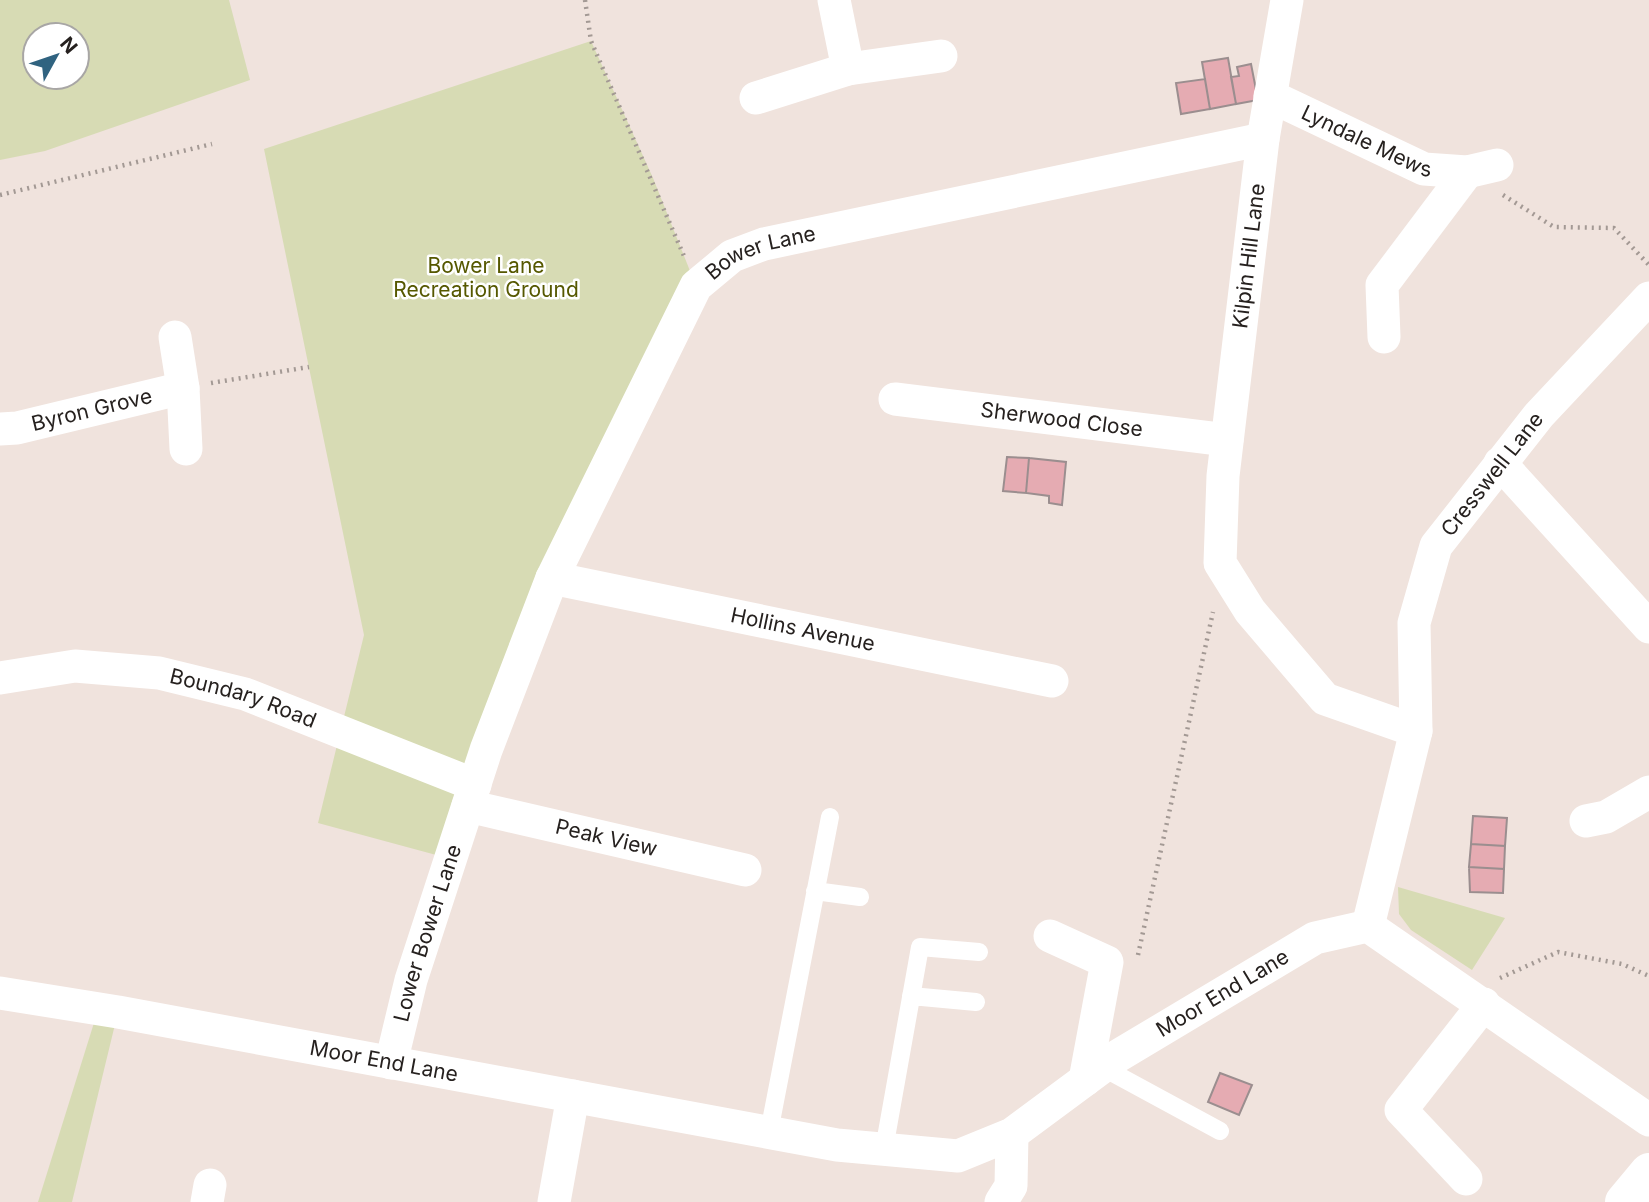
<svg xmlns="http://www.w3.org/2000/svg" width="1649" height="1202" font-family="Inter,sans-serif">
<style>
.green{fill:#d7dbb4;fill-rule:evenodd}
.building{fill:#e5abb2;stroke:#9b8e8f;stroke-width:2}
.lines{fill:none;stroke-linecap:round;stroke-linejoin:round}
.path{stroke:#a39994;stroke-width:4.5;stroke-dasharray:2 5;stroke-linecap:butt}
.service{stroke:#fff;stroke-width:18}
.minor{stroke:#fff;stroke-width:33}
.tertiary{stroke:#fff;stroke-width:38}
.labels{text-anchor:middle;stroke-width:5;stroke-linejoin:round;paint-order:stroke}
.street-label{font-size:21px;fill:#26211f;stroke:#fff}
.park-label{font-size:21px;fill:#565800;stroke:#fff}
</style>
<rect width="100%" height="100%" fill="#f0e3dd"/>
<path class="green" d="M 0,0 L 229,0 L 250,80 L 45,151 L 0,160 ZM 35,35 L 77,35 L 77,77 L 35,77 Z
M 591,41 L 653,178 L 696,286 L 552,578 L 451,859 L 318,823 L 364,635 L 264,149 Z
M 1398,887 L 1505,918 L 1472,970 L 1411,930 L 1399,914 Z
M 98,1010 L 118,1012 L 72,1202 L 38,1202 Z"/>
<path class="building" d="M 1228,58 L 1236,104 L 1210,109 L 1202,62 Z
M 1251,64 L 1258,100 L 1236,104 L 1231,77 L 1239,76 L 1237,67 Z
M 1205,79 L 1210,109 L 1181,114 L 1176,83 Z
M 1007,457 L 1029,458 L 1026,493 L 1003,491 Z
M 1029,458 L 1066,462 L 1062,505 L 1049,503 L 1049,496 L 1026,493 Z
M 1473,816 L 1507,818 L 1505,846 L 1471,844 Z
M 1471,844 L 1505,846 L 1504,869 L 1469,867 Z
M 1469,867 L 1504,869 L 1503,893 L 1470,892 Z
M 1220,1073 L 1252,1085 L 1239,1115 L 1208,1102 Z"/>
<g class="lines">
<path class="path" d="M 585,0 L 591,41 L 684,256
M 0,195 L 212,144
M 1503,195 L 1554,227 L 1614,228 L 1649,265
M 211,383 L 309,367
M 1138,955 L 1213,612
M 1500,978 L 1558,952 L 1622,964 L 1649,976"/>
<path class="service" d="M 815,891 L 860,897
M 911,996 L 976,1002
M 1102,1067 L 1220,1131
M 769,1132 L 830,817
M 884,1149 L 920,947 L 979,952"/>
<g class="minor">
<path d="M 1287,0 L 1263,139 L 1223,476 L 1220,563 L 1250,611 L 1325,699 L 1416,731"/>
<path d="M 848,69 L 941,56"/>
<path id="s1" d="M 1270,96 L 1424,169 L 1467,172 L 1497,165"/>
<path d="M 756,98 L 848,69 L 834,0"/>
<path d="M 175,337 L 183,388 L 186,449"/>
<path d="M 1384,337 L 1382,285 L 1467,172"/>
<path id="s2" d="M 895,399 L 1227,440"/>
<path id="s3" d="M 0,429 L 17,428 L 183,388"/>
<path d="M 1500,463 L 1649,627"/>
<path id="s4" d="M 552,578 L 1052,681"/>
<path id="s5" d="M 0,678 L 75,666 L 159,673 L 245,694 L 475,785"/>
<path id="s6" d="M 468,806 L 745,870"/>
<path d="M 1586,821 L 1606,817 L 1649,792"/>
<path id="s7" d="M 1368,926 L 1416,731 L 1414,623 L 1436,546 L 1539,415 L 1649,298"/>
<path d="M 1050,936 L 1107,962 L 1085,1080"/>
<path id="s8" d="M 0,993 L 118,1012 L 837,1145 L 958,1156 L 1012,1134 L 1116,1057 L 1315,938 L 1368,926 L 1649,1120"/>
<path id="s9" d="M 391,1063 L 411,980 L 486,750 L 552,578 L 696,286 L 732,256 L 764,244 L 1263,139"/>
<path d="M 1466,1179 L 1401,1110 L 1484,1004"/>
<path d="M 207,1202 L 210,1185"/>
<path d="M 554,1202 L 573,1096"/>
<path d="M 1001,1202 L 1011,1186 L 1012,1134"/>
</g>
<path class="tertiary" d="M 1624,1202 L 1649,1172"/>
</g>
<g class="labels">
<g class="street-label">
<text dy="7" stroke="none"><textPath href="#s1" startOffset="107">Lyndale Mews</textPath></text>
<text transform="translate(1249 256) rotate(-83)" y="7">Kilpin Hill Lane</text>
<text dy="7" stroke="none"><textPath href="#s9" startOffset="912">Bower Lane</textPath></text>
<text dy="7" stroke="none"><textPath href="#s3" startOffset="94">Byron Grove</textPath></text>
<text dy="7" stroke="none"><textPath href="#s2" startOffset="168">Sherwood Close</textPath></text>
<text dy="7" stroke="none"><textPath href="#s7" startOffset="480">Cresswell Lane</textPath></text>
<text dy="7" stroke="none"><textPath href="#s4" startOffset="256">Hollins Avenue</textPath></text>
<text dy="7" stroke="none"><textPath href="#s5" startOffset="248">Boundary Road</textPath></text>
<text dy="7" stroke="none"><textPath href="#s6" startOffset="142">Peak View</textPath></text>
<text dy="7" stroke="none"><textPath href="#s9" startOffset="135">Lower Bower Lane</textPath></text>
<text dy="7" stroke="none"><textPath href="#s8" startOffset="1284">Moor End Lane</textPath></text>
<text dy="7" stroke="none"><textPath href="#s8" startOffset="390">Moor End Lane</textPath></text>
</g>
<g class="park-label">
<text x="486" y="273">Bower Lane<tspan x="486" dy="24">Recreation Ground</tspan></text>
</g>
</g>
<g transform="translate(56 56) rotate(50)"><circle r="33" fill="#ffffff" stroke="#a8a6a5" stroke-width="2"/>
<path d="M0-5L12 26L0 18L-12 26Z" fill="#306380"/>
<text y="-10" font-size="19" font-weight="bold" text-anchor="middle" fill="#26211f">N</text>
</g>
</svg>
